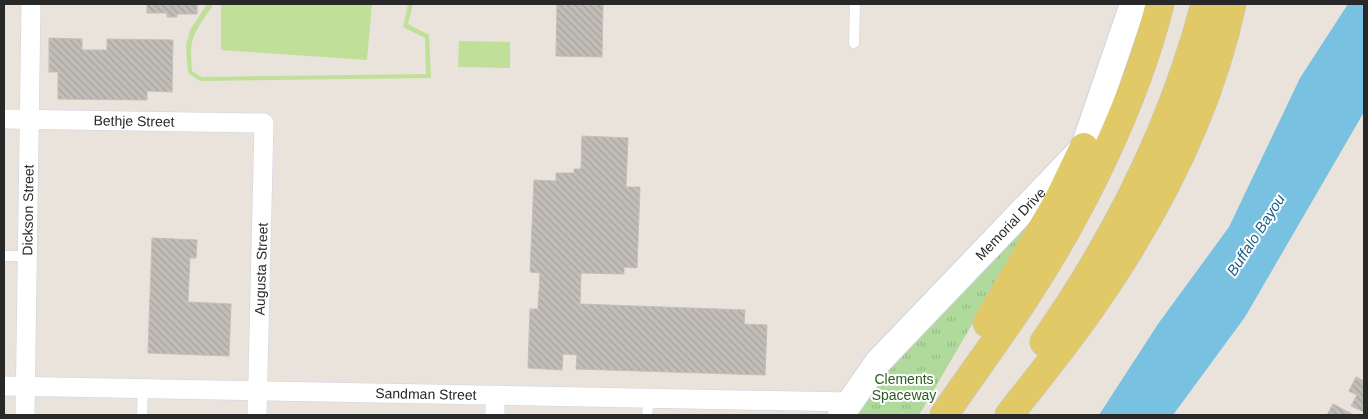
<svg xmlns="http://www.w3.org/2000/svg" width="1368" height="419" font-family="Helvetica,sans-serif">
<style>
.park{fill:url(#park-tufts)}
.pitch{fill:#c0e099}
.water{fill:#78c1e1}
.building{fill:url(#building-back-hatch);stroke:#c4bfb5}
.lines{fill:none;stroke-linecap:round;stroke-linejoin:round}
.lane-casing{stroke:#d0d3df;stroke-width:11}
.street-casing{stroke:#d0d3df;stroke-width:20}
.secondary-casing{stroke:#d0d3df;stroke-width:28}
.primary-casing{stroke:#c3c3c3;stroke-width:29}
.lane{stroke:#fff;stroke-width:10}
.street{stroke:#fff;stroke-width:19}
.secondary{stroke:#fff;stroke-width:26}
.primary{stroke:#e1c968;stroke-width:28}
.labels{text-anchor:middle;stroke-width:4;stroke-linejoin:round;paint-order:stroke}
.street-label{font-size:14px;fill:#282828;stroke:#fff}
.park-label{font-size:14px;fill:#2b5c21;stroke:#fff}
.water-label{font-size:15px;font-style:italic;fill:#1b5f89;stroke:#fff}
</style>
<defs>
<pattern id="park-tufts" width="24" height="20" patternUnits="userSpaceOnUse" patternTransform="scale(1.25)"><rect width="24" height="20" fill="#afda9c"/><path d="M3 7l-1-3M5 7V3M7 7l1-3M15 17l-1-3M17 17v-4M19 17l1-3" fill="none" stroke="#97bb86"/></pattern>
<pattern id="building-back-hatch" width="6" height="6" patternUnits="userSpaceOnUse" patternTransform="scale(1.25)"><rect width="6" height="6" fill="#c1bdb7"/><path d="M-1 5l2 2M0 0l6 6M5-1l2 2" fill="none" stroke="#a6a29d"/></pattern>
</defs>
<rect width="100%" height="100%" fill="#e9e3db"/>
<path class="park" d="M 1039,210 L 919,415 L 851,415 L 863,396 Z"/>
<path class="pitch" d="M 207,4 L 212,4 L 212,7 C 193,34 189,38 192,71 L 202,77 L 426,74 L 425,38 L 403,27 L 408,4 L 413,4 L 408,24 L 429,35 L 431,78 L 200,81 L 188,73 L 186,46 L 190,30 Z
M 221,4 L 372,4 L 367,60 L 221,50 Z
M 459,41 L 510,42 L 510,68 L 458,67 Z"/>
<path class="water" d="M 1348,4 L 1364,4 L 1364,112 L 1245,317 L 1173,415 L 1099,415 L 1158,324 L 1229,227 L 1300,78 Z"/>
<path class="building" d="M 147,4 L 197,4 L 197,14 L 177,14 L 177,17 L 167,17 L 167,13 L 147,13 Z
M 557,4 L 603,4 L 602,57 L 556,56 Z
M 49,38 L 82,39 L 82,50 L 107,50 L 107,39 L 173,40 L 172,92 L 147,91 L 147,100 L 58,99 L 58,72 L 49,72 Z
M 582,136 L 628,138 L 626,187 L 640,187 L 637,268 L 624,267 L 624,274 L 581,273 L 580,304 L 745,310 L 744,324 L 767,325 L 765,375 L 576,369 L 577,355 L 563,354 L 562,370 L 528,368 L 530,309 L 538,309 L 540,273 L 530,272 L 534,180 L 556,181 L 556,173 L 574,173 L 574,169 L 581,169 Z
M 152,238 L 197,240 L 196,258 L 190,258 L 188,302 L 231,304 L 229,356 L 148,353 Z
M 1356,377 L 1364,381 L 1364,412 L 1351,406 L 1357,395 L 1349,391 Z
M 1333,404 L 1354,415 L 1327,415 Z"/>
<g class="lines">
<defs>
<path id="lane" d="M 854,43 L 855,4
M 4,256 L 28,256
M 142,415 L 143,388
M 647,415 L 649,398"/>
<g id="street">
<path id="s1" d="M 4,119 L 264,123 L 257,415"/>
<path id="s2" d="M 4,386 L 849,402"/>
<path id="s3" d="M 25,415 L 31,4"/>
<path d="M 495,415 L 495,395"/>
</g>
<g id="secondary">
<path id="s4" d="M 841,415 L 878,362 L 1084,147 L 1133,4"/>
</g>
<path id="primary" d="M 987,323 L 1057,203 L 1084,147
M 1044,342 C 1116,239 1173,126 1205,4
M 944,415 C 969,378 995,343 1020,306 C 1079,217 1134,107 1160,4
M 1009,415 C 1035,382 1061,350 1086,315 C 1152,222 1208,116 1232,4"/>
</defs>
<use href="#lane" class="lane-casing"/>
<use href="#street" class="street-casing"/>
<use href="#secondary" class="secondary-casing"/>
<use href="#primary" class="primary-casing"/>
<use href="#lane" class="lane"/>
<use href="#street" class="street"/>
<use href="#secondary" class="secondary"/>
<use href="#primary" class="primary"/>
</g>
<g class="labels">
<g class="street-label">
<text dy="5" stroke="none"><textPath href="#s1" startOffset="130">Bethje Street</textPath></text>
<text dy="5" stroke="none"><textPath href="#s3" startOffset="205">Dickson Street</textPath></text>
<text dy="5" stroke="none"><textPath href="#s4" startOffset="256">Memorial Drive</textPath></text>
<text transform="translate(261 269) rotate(-88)" y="5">Augusta Street</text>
<text dy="5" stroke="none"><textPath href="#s2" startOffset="422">Sandman Street</textPath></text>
</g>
<g class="park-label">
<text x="904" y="384">Clements<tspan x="904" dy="16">Spaceway</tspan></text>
</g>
<g class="water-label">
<text transform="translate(1256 235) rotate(-57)" y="5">Buffalo Bayou</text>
</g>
</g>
<rect width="1368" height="419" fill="none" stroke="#282828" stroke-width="10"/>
</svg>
